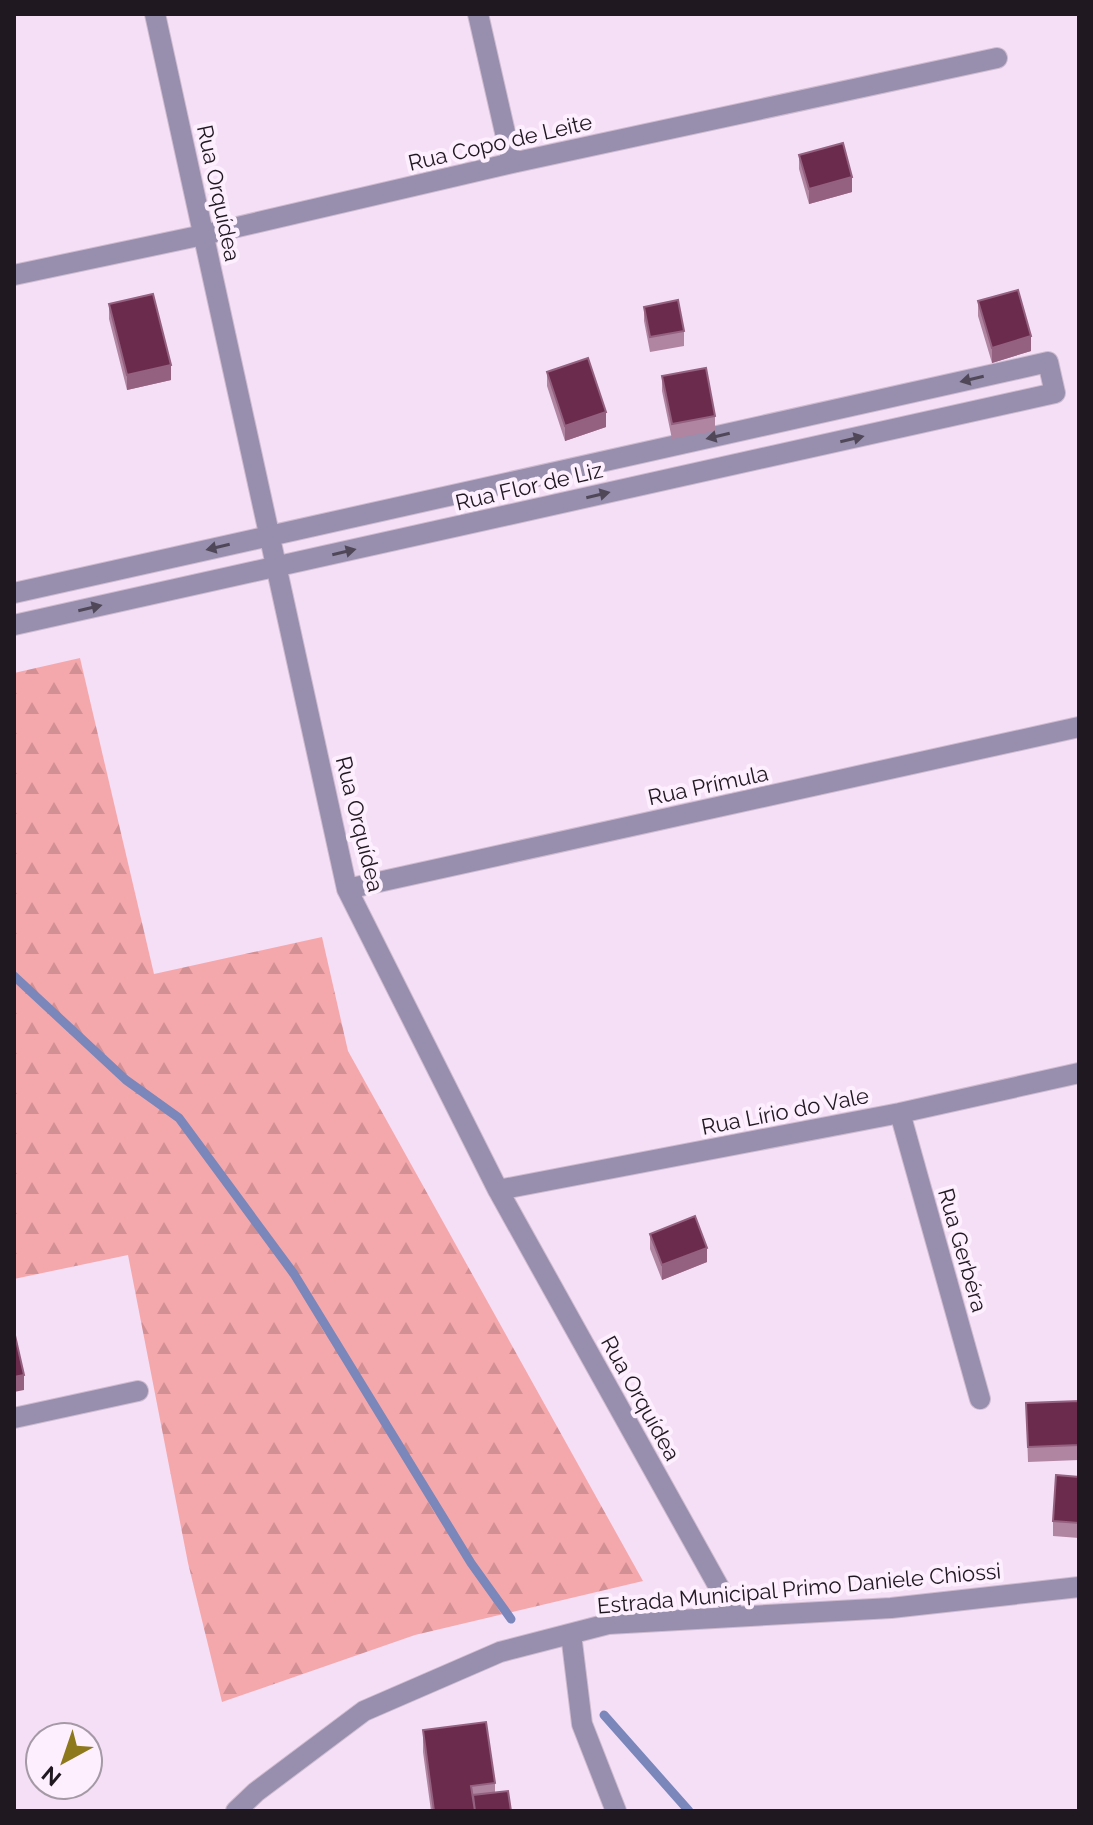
<svg xmlns="http://www.w3.org/2000/svg" width="1093" height="1825" font-family="Raleway,sans-serif">
<style>
.forest{fill:url(#forest-firs)}
.lines{fill:none;stroke-linecap:round;stroke-linejoin:round}
.stream{stroke:#7b87ba;stroke-width:9}
.minor-casing{stroke:#cfbbd0;stroke-width:22}
.minor{stroke:#978fad;stroke-width:20}
.wall{fill:#b085a2}
.shaded-wall{fill:#946180}
.building{fill:#6b2b4d;stroke:#946180;stroke-width:2}
.oneway{fill:#504859}
.labels{text-anchor:middle;stroke-width:8;stroke-linejoin:round;paint-order:stroke}
.street-label{font-size:22px;fill:#201821;stroke:#fdeffe}
</style>
<defs>
<pattern id="forest-firs" width="22" height="20" patternUnits="userSpaceOnUse" patternTransform="scale(2)"><rect width="22" height="20" fill="#f5a8ac"/><path d="M5 1l3.5 6h-7zM16 11l3.5 6h-7z" fill="#d29094"/></pattern>
</defs>
<rect width="100%" height="100%" fill="#f5dff7"/>
<path class="forest" d="M 80,658 L 154,974 L 322,937 L 348,1051 L 643,1581 L 415,1635 L 222,1702 L 188,1563 L 128,1255 L 14,1279 L 14,673 Z"/>
<g class="lines">
<path class="stream" d="M 14,976 L 126,1080 L 179,1118 L 294,1274 L 471,1563 L 511,1619
M 604,1715 L 689,1811"/>
<defs>
<path id="minor" d="M 155,14 L 347,889 L 498,1190 L 735,1616
M 478,14 L 512,163
M 14,275 L 203,235 L 512,163 L 997,58
M 14,593 L 1048,362 L 1055,393 L 14,625
M 347,889 L 1079,727
M 900,1113 L 980,1399
M 498,1190 L 900,1113 L 1079,1073
M 14,1418 L 138,1391
M 571,1634 L 582,1724 L 616,1811
M 236,1811 L 256,1792 L 364,1711 L 500,1652 L 608,1624 L 891,1608 L 1079,1587"/>
</defs>
<use href="#minor" class="minor-casing"/>
<use href="#minor" class="minor"/>
</g>
<path class="wall" d="M 799,155 L 852,192 L 809,204 L 799,169 Z
M 978,301 L 1031,351 L 992,363 L 978,316 Z
M 109,304 L 171,380 L 127,390 L 109,319 Z
M 644,307 L 684,331 L 684,346 L 650,352 L 644,321 Z
M 547,372 L 606,427 L 565,441 L 547,386 Z
M 662,376 L 715,416 L 715,431 L 672,439 L 662,391 Z
M 650,1234 L 707,1262 L 662,1280 L 650,1249 Z
M 1079,1401 L 1079,1460 L 1028,1462 L 1026,1403 Z
M 1079,1477 L 1079,1538 L 1053,1536 L 1053,1521 Z
M 423,1730 L 495,1783 L 495,1793 L 511,1811 L 431,1811 L 423,1752 Z"/>
<path class="shaded-wall" d="M 852,177 L 852,192 L 809,204 L 809,189 Z
M 1031,336 L 1031,351 L 992,363 L 992,348 Z
M 171,365 L 171,380 L 127,390 L 127,375 Z
M 606,412 L 606,427 L 565,441 L 565,426 Z
M 707,1248 L 707,1262 L 662,1280 L 662,1265 Z
M 24,1375 L 24,1390 L 14,1392 L 14,1377 Z"/>
<path class="building" d="M 843,143 L 852,177 L 809,189 L 799,155 Z
M 1018,290 L 1031,336 L 992,348 L 978,301 Z
M 153,294 L 171,365 L 127,375 L 109,304 Z
M 678,300 L 684,331 L 650,337 L 644,307 Z
M 588,358 L 606,412 L 565,426 L 547,372 Z
M 706,368 L 715,416 L 672,424 L 662,376 Z
M 695,1216 L 707,1248 L 662,1265 L 650,1234 Z
M 14,1331 L 24,1375 L 14,1377 Z
M 1079,1401 L 1079,1445 L 1028,1447 L 1026,1403 Z
M 1056,1475 L 1079,1477 L 1079,1523 L 1053,1521 Z
M 486,1722 L 495,1783 L 471,1786 L 475,1811 L 434,1811 L 423,1730 Z
M 508,1791 L 511,1811 L 475,1811 L 473,1795 Z"/>
<defs><path id="oneway-solid" d="M-6-.8H1V-3.2L6.5 0L1 3.2V.8H-6Z" transform="scale(2)"/></defs>
<g class="oneway">
<use href="#oneway-solid" transform="translate(972 379) rotate(167)"/>
<use href="#oneway-solid" transform="translate(718 436) rotate(167)"/>
<use href="#oneway-solid" transform="translate(852 439) rotate(-13)"/>
<use href="#oneway-solid" transform="translate(598 495) rotate(-13)"/>
<use href="#oneway-solid" transform="translate(218 547) rotate(167)"/>
<use href="#oneway-solid" transform="translate(344 552) rotate(-13)"/>
<use href="#oneway-solid" transform="translate(90 608) rotate(-13)"/>
</g>
<g class="labels">
<g class="street-label">
<text transform="translate(500 142) rotate(-13)" y="8">Rua Copo de Leite</text>
<text transform="translate(219 193) rotate(78)" y="8">Rua Orquídea</text>
<text transform="translate(529 486) rotate(-13)" y="8">Rua Flor de Liz</text>
<text transform="translate(708 785) rotate(-12)" y="8">Rua Prímula</text>
<text transform="translate(360 824) rotate(76)" y="8">Rua Orquídea</text>
<text transform="translate(785 1111) rotate(-11)" y="8">Rua Lírio do Vale</text>
<text transform="translate(963 1250) rotate(74)" y="8">Rua Gerbéra</text>
<text transform="translate(641 1398) rotate(61)" y="8">Rua Orquídea</text>
<text transform="translate(799 1588) rotate(-5)" y="8">Estrada Municipal Primo Daniele Chiossi</text>
</g>
</g>
<rect width="1093" height="1825" fill="none" stroke="#201821" stroke-width="32"/>
<g transform="translate(64 1761) rotate(220)"><circle r="38" fill="#fdeffe" stroke="#a599a6" stroke-width="2"/>
<path d="M0-6L14 30L0 20L-14 30Z" fill="#8e781d"/>
<text y="-12" font-size="22" font-weight="bold" text-anchor="middle" fill="#201821">N</text>
</g>
</svg>
